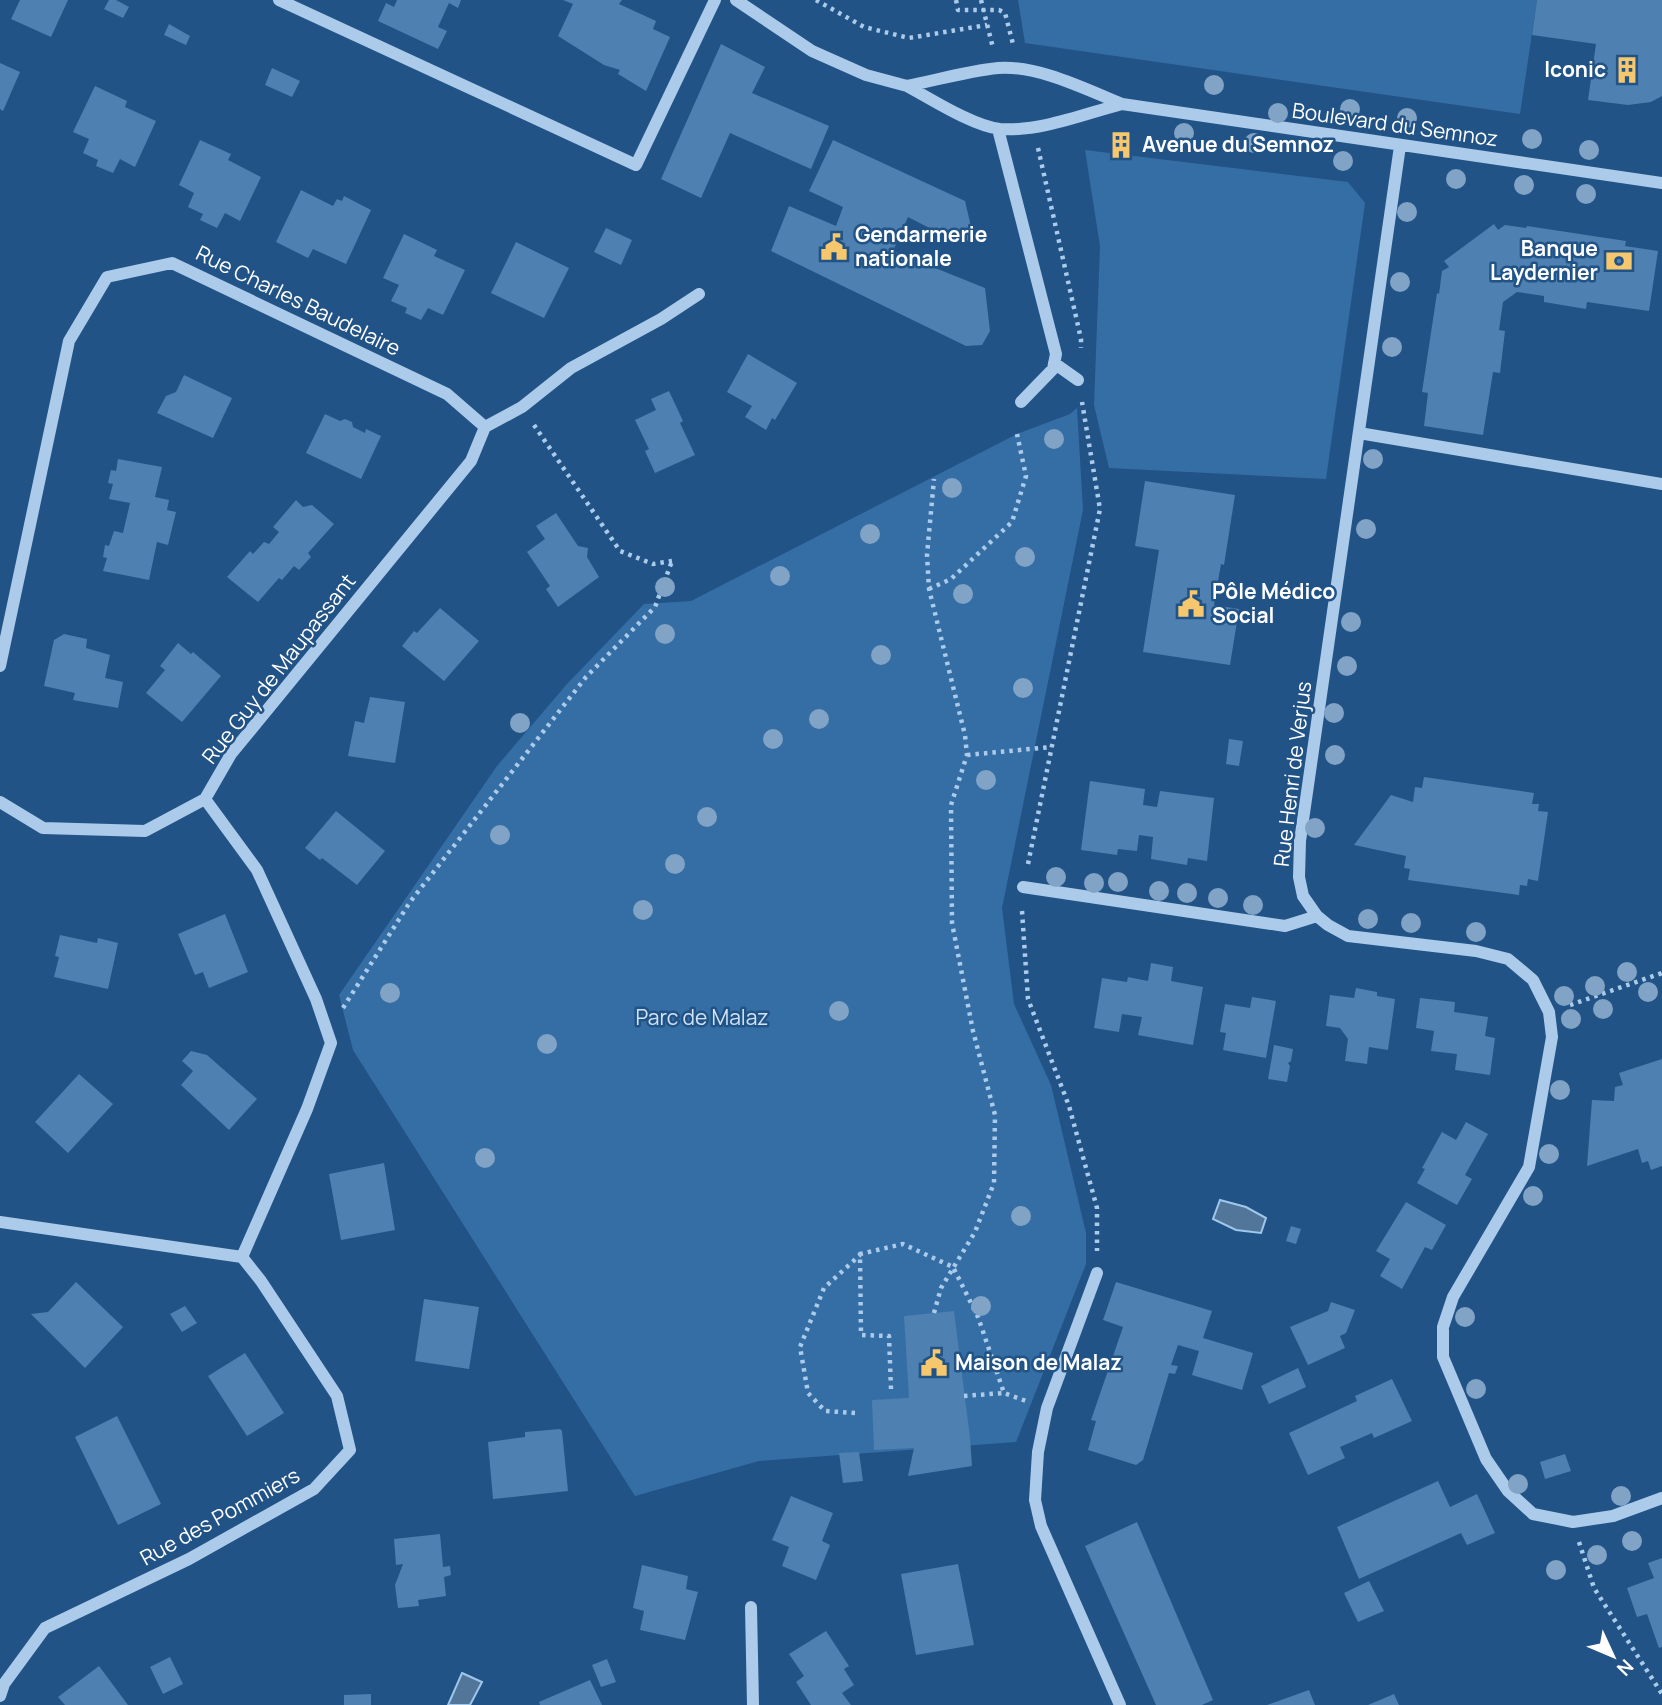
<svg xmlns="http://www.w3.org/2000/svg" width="1662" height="1705" font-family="Manrope,sans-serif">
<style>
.green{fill:#356ea4}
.water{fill:#52769a;stroke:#9fc7eb;stroke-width:2}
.building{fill:#4e80b1}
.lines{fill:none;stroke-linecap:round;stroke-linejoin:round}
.path{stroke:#accbea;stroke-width:4.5;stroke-dasharray:3.5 5;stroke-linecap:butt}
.minor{stroke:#accbea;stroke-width:12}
.tree{fill:#81a3c5}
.labels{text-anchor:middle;stroke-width:5;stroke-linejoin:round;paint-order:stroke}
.poi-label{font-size:21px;font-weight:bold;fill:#fff;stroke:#215387;text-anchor:start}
.street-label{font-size:21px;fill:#fff;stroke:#215387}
.park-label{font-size:21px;fill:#d0e4f7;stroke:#215387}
</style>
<rect width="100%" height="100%" fill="#215387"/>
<path class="green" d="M 1018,0 L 1537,0 L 1520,114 L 1025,43 Z
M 1085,150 L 1348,182 L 1365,203 L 1326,479 L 1109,468 L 1094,405 L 1100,246 Z
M 1077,408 L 1083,510 L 1002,908 L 1014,1004 L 1051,1085 L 1086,1233 L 1086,1264 L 1016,1442 L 759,1461 L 635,1496 L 353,1050 L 339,995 L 497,766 L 567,684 L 644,604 L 691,601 L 1017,434 L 1070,414 Z"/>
<path class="water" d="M 1220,1200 L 1246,1207 L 1266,1218 L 1261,1233 L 1236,1230 L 1213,1219 Z
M 462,1673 L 482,1682 L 470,1705 L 448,1705 Z"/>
<path class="building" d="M 20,0 L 68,0 L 51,37 L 11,19 Z
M 109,0 L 116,0 L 129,7 L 123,18 L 104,9 Z
M 397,0 L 461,0 L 458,8 L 449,3 L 438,27 L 447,31 L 438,49 L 378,21 L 386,3 L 394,7 Z
M 563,0 L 622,0 L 619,4 L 656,21 L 653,29 L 670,37 L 646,91 L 618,74 L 620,70 L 604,65 L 558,36 L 573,4 Z
M 1537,0 L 1662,0 L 1662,96 L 1651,102 L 1628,105 L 1588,100 L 1596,44 L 1532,35 Z
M 169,24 L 190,36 L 186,45 L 164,35 Z
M 721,44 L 765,67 L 752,93 L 829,126 L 811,169 L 730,133 L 701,198 L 661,179 Z
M 0,63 L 20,72 L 3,111 L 0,109 Z
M 272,68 L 300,81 L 292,97 L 265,85 Z
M 95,86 L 127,101 L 125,107 L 156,121 L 135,167 L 120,159 L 113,173 L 96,166 L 98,160 L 83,153 L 89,139 L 73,132 Z
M 1112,139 L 1131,141 L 1129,153 L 1111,150 Z
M 200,140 L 231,154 L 228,160 L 261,177 L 240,221 L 225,213 L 217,228 L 200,220 L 203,214 L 188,207 L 194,193 L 179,185 Z
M 833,140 L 965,201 L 973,235 L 966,242 L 947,237 L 908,217 L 893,251 L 985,288 L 990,331 L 982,345 L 966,346 L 771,251 L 789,206 L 836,226 L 843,207 L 809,191 Z
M 301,190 L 333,206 L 337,199 L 342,201 L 344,196 L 371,210 L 346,264 L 313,249 L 308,258 L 276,242 Z
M 1494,224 L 1498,230 L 1505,225 L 1526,228 L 1527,226 L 1626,241 L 1625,246 L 1658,251 L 1649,311 L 1587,302 L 1586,309 L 1544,302 L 1544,296 L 1517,292 L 1503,302 L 1499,330 L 1505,331 L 1500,373 L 1493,372 L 1483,435 L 1424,426 L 1428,393 L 1422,392 L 1437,293 L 1439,294 L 1442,271 L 1449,267 L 1444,261 Z
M 606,228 L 632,240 L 621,265 L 594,252 Z
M 404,234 L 437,250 L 434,256 L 465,270 L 443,315 L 428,308 L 421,320 L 405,313 L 407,308 L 391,301 L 399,285 L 383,278 Z
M 516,242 L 569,268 L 544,318 L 491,293 Z
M 748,354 L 797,383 L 775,420 L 772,418 L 766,430 L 745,417 L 752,406 L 727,392 Z
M 184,375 L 232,398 L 213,438 L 157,413 L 166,396 L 176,392 Z
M 669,391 L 683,421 L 680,423 L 695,455 L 655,473 L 645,451 L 649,449 L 635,420 L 656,410 L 651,399 Z
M 325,414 L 340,421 L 345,419 L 352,422 L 353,427 L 365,433 L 366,429 L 381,436 L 361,479 L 306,453 Z
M 118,459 L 162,467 L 155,497 L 169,500 L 167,510 L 176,512 L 168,545 L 157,542 L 149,580 L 103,571 L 107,558 L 103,557 L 105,545 L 109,546 L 114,531 L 123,533 L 130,503 L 109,499 L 113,484 L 108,483 L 111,470 L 116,471 Z
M 1145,481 L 1235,495 L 1224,565 L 1221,564 L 1214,605 L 1239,609 L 1230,665 L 1143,652 L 1159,550 L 1135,546 Z
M 296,500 L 303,507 L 312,505 L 334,524 L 308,553 L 311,557 L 299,570 L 294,566 L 282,580 L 279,578 L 258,602 L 227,577 L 250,551 L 253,554 L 264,542 L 269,544 L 279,532 L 273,527 Z
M 556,513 L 578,546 L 588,548 L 587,557 L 599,577 L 558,607 L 546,589 L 550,586 L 527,552 L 545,539 L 536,526 Z
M 440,608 L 479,641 L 444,681 L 402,646 L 414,631 L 417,633 Z
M 64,634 L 87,639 L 86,648 L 110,655 L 105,678 L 123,682 L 118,708 L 73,700 L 75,693 L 44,686 L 54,640 Z
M 178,643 L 191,654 L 193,652 L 221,676 L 182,722 L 146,693 L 165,670 L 160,666 Z
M 370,697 L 405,702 L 395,763 L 348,756 L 355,721 L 364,723 Z
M 1229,739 L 1243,741 L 1239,766 L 1226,764 Z
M 1424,777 L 1534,793 L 1532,804 L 1539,804 L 1538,811 L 1548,812 L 1538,881 L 1528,879 L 1527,886 L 1520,885 L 1519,895 L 1408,880 L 1410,869 L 1404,868 L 1406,856 L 1354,845 L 1391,795 L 1413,802 L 1415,787 L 1422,788 Z
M 1090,781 L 1145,789 L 1143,805 L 1157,807 L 1160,791 L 1214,798 L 1207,861 L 1188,858 L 1187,865 L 1151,859 L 1153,837 L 1139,835 L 1137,851 L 1118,849 L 1117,855 L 1081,850 Z
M 336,811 L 385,851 L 357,885 L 322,858 L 320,860 L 305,848 Z
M 225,914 L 248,972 L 209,988 L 203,972 L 195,975 L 178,934 Z
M 60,935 L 97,943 L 98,938 L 118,943 L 108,989 L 54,977 L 59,957 L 55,956 Z
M 1151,963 L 1173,967 L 1171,981 L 1203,987 L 1193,1045 L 1138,1035 L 1142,1017 L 1122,1014 L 1119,1032 L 1094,1028 L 1102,978 L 1127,982 L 1128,977 L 1148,981 Z
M 1356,988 L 1377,992 L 1377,996 L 1395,999 L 1388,1050 L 1369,1047 L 1367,1064 L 1345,1061 L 1348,1039 L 1340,1028 L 1326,1026 L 1330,995 L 1354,998 Z
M 1252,997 L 1276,1001 L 1266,1058 L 1223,1050 L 1226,1033 L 1220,1032 L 1225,1004 L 1250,1008 Z
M 1420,998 L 1455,1002 L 1454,1012 L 1488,1017 L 1485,1036 L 1495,1038 L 1490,1075 L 1455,1070 L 1457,1054 L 1431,1051 L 1434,1031 L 1416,1028 Z
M 1274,1045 L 1293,1049 L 1291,1061 L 1288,1063 L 1290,1066 L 1287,1082 L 1268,1079 Z
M 191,1051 L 207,1055 L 257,1099 L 229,1130 L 181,1085 L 193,1071 L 182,1061 Z
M 1662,1059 L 1662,1166 L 1651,1170 L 1648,1161 L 1642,1163 L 1638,1149 L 1587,1166 L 1592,1100 L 1614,1101 L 1615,1087 L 1623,1085 L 1619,1073 Z
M 79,1074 L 113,1104 L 68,1153 L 35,1122 Z
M 1466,1122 L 1488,1134 L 1465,1175 L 1472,1179 L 1457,1205 L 1417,1183 L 1425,1169 L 1422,1168 L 1442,1132 L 1456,1140 Z
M 384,1163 L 395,1230 L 341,1240 L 329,1174 Z
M 1406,1202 L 1446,1225 L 1432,1250 L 1425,1247 L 1402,1289 L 1380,1276 L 1390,1259 L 1376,1251 Z
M 1291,1226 L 1301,1229 L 1296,1244 L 1286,1241 Z
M 76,1282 L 123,1327 L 85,1368 L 31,1314 L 48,1312 Z
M 1116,1282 L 1212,1311 L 1203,1338 L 1253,1353 L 1242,1390 L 1192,1375 L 1199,1351 L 1178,1345 L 1171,1365 L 1178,1366 L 1175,1374 L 1169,1373 L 1143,1460 L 1136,1465 L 1088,1450 L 1096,1421 L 1091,1420 L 1123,1327 L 1103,1320 Z
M 424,1299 L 479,1307 L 469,1369 L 415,1361 Z
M 1331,1302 L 1355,1310 L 1346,1333 L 1340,1336 L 1345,1348 L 1308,1365 L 1290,1327 L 1328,1311 Z
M 185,1306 L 197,1323 L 182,1332 L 170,1314 Z
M 954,1311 L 970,1438 L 972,1466 L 908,1476 L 914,1448 L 874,1450 L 872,1400 L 909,1398 L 904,1316 Z
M 245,1353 L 284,1413 L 247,1436 L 208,1376 Z
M 1298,1368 L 1306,1387 L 1269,1404 L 1261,1386 Z
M 1392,1379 L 1412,1421 L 1374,1438 L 1372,1433 L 1340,1447 L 1345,1458 L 1308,1475 L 1289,1433 L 1357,1401 L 1355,1396 Z
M 117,1416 L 161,1504 L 118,1525 L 75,1437 Z
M 560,1429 L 562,1431 L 568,1491 L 493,1499 L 488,1442 L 525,1437 L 525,1432 Z
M 859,1452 L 863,1481 L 843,1483 L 839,1453 Z
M 1565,1454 L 1571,1471 L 1545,1479 L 1540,1462 Z
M 1438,1481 L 1450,1507 L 1477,1494 L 1495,1533 L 1467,1545 L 1461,1533 L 1359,1579 L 1337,1527 Z
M 791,1496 L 833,1513 L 822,1541 L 830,1545 L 816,1580 L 782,1566 L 789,1547 L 772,1540 Z
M 1137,1522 L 1213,1700 L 1202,1705 L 1156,1705 L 1085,1546 Z
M 440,1534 L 443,1567 L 450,1566 L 451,1575 L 444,1577 L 446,1596 L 418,1600 L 419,1606 L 398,1608 L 395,1585 L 403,1564 L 396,1565 L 394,1539 Z
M 1662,1558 L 1662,1647 L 1659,1648 L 1647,1614 L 1637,1617 L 1627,1588 L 1654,1578 L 1648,1563 Z
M 958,1564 L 974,1645 L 916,1655 L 901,1574 Z
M 642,1565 L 688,1576 L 686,1589 L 698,1592 L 685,1640 L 640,1630 L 644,1611 L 633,1608 Z
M 1369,1581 L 1384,1611 L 1358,1622 L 1344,1593 Z
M 826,1631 L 849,1666 L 844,1669 L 854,1685 L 842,1693 L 851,1705 L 811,1705 L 796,1682 L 804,1676 L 789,1654 Z
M 170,1657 L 183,1684 L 163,1694 L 150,1667 Z
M 607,1659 L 616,1682 L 601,1687 L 592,1665 Z
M 99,1666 L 128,1705 L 65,1705 L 58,1697 Z
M 590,1680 L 602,1705 L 540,1705 L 539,1702 Z
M 1309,1690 L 1315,1705 L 1267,1705 Z
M 371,1694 L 371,1705 L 344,1705 L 344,1695 Z
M 1394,1694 L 1399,1705 L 1368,1705 Z"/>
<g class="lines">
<path class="path" d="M 816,0 L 864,27 L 909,38 L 987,25
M 956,0 L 958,10 L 999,10 L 1005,13 L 1013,44
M 981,0 L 993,48
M 1038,148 L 1081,339 L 1081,348
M 534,425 L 620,551 L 653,564 L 672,561
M 929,589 L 951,579 L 1012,522 L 1026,476 L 1017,434
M 967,755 L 1051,747
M 1028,864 L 1100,509 L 1082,402
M 1022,911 L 1028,999 L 1069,1106 L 1097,1208 L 1097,1251
M 1570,1005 L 1662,973
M 343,1008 L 410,902 L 586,677 L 655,607 L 672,561
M 934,1313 L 941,1288 L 975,1232 L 994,1183 L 995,1115 L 973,1031 L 952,923 L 951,805 L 967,755 L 965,735 L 929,589 L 927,555 L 934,479
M 891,1389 L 889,1336 L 861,1335 L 860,1254 L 903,1244 L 953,1267 L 978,1317 L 1004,1393 L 1026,1401
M 964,1396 L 1004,1393
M 855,1413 L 825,1411 L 808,1393 L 800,1347 L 824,1288 L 860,1255
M 1579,1542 L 1594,1588 L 1662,1694"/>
<path class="minor" d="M 279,0 L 636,165 L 715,0
M 736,0 L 812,51 L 866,75 L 907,86
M 1122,104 C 1084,114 1040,132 1000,129 C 973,126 931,99 907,86 C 937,80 968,71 998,68 C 1038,65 1085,89 1122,104 L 1662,183
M 998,129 L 1056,354 L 1053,369 L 1021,402
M 1400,146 L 1300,841 L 1299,877 L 1303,896 L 1317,916 L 1328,925 L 1348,936 L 1476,951 L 1508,959 L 1533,980 L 1549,1012 L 1552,1037 L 1529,1167 L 1453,1297 L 1443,1327 L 1443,1357 L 1486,1459 L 1508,1491 L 1533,1514 L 1573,1522 L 1613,1516 L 1662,1498
M 1054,363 L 1078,380
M 1359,433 L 1662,484
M 0,666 L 69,341 L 107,277 L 172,263 L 447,394 L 485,427
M 0,802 L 43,828 L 145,831 L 205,799
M 1023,887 L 1285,926 L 1317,916
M 0,1222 L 242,1257
M 242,1257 L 307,1109 L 331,1043 L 316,999 L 257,870 L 205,799 L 231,754 L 471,461 L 485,427 L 522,407 L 571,368 L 661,319 L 699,294
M 1097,1273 L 1047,1408 L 1038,1452 L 1035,1500 L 1041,1526 L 1120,1705
M 751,1607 L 753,1705
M 0,1696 L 4,1684 L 45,1628 L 189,1559 L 314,1489 L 350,1450 L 337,1396 L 261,1281 L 242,1257"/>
</g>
<g class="tree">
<circle cx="1214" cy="85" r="10"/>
<circle cx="1350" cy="109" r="10"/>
<circle cx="1278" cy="113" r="10"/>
<circle cx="1407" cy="118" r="10"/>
<circle cx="1184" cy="133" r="10"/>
<circle cx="1532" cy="139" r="10"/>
<circle cx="1254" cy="143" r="10"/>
<circle cx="1589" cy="150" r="10"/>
<circle cx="1343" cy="161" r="10"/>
<circle cx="1456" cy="179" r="10"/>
<circle cx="1524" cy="185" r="10"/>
<circle cx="1586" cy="194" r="10"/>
<circle cx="1407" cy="212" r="10"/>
<circle cx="1400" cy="282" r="10"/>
<circle cx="1392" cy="347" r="10"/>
<circle cx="1054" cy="439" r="10"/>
<circle cx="1373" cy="459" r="10"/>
<circle cx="952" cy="488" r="10"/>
<circle cx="1366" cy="529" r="10"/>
<circle cx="870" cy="534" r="10"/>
<circle cx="1025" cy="557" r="10"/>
<circle cx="780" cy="576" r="10"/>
<circle cx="665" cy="587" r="10"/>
<circle cx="963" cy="594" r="10"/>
<circle cx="1351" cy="622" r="10"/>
<circle cx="665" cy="634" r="10"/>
<circle cx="881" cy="655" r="10"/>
<circle cx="1347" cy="666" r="10"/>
<circle cx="1023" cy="688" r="10"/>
<circle cx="1334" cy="713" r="10"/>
<circle cx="819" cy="719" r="10"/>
<circle cx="520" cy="723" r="10"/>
<circle cx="773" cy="739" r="10"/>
<circle cx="1335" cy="755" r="10"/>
<circle cx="986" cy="780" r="10"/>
<circle cx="707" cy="817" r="10"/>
<circle cx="1315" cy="828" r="10"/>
<circle cx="500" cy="835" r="10"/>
<circle cx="675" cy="864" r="10"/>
<circle cx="1056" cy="877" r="10"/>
<circle cx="1118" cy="882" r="10"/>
<circle cx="1094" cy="883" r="10"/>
<circle cx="1159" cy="891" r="10"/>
<circle cx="1187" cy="893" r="10"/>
<circle cx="1218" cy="898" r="10"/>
<circle cx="1253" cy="905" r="10"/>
<circle cx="643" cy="910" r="10"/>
<circle cx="1368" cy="919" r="10"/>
<circle cx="1411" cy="923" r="10"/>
<circle cx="1476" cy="932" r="10"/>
<circle cx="1627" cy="972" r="10"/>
<circle cx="1595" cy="986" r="10"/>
<circle cx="1648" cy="992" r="10"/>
<circle cx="390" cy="993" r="10"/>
<circle cx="1564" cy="996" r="10"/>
<circle cx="1603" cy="1009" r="10"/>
<circle cx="839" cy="1011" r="10"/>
<circle cx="1571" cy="1019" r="10"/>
<circle cx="547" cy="1044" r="10"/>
<circle cx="1560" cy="1090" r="10"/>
<circle cx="1549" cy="1154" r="10"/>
<circle cx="485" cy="1158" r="10"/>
<circle cx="1533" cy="1196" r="10"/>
<circle cx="1021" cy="1216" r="10"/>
<circle cx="981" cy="1306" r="10"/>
<circle cx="1465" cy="1317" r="10"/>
<circle cx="1476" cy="1389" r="10"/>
<circle cx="1518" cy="1484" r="10"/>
<circle cx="1621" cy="1496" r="10"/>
<circle cx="1632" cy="1541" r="10"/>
<circle cx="1597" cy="1555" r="10"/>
<circle cx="1556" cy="1570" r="10"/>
</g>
<defs>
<symbol id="building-bare" viewBox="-9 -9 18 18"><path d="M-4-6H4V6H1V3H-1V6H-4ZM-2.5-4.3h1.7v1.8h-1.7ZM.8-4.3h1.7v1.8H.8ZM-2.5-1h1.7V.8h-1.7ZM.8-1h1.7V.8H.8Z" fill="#f6c76d" stroke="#215387" stroke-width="2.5" paint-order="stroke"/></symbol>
<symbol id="civic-bare" viewBox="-9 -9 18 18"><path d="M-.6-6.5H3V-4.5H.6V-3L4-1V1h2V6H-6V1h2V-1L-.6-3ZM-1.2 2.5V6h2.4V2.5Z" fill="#f6c76d" stroke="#215387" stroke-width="2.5" paint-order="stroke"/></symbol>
<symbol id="bank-bare" viewBox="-9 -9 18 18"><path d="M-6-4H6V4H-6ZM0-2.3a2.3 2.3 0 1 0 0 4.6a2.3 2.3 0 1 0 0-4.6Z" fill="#f6c76d" stroke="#215387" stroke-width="2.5" paint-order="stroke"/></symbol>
</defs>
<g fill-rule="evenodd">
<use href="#building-bare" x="1608" y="51" width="38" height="38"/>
<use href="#building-bare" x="1102" y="126" width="38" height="38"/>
<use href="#civic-bare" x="815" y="228" width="38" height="38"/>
<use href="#bank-bare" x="1600" y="242" width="38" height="38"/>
<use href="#civic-bare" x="1172" y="585" width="38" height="38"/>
<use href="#civic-bare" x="915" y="1344" width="38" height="38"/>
</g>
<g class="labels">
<g class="poi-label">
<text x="1606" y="77" text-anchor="end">Iconic</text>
<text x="1142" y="152">Avenue du Semnoz</text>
<text x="855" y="242">Gendarmerie<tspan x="855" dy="24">nationale</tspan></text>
<text x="1598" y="256" text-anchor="end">Banque<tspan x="1598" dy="24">Laydernier</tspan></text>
<text x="1212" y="599">Pôle Médico<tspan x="1212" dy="24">Social</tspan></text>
<text x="955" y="1370">Maison de Malaz</text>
</g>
<g class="street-label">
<text transform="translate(1395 125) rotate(8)" y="7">Boulevard du Semnoz</text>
<text transform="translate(298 301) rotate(26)" y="7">Rue Charles Baudelaire</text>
<text transform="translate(279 669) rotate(-52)" y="7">Rue Guy de Maupassant</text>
<text transform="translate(1293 774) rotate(-83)" y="7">Rue Henri de Verjus</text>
<text transform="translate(220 1517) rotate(-29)" y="7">Rue des Pommiers</text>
</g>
<g class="park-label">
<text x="702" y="1025">Parc de Malaz</text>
</g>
</g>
<g transform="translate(1613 1656) rotate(134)" stroke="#215387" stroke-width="5" paint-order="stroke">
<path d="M0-5L12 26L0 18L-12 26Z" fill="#ffffff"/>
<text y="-10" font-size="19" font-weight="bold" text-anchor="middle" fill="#ffffff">N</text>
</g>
</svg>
